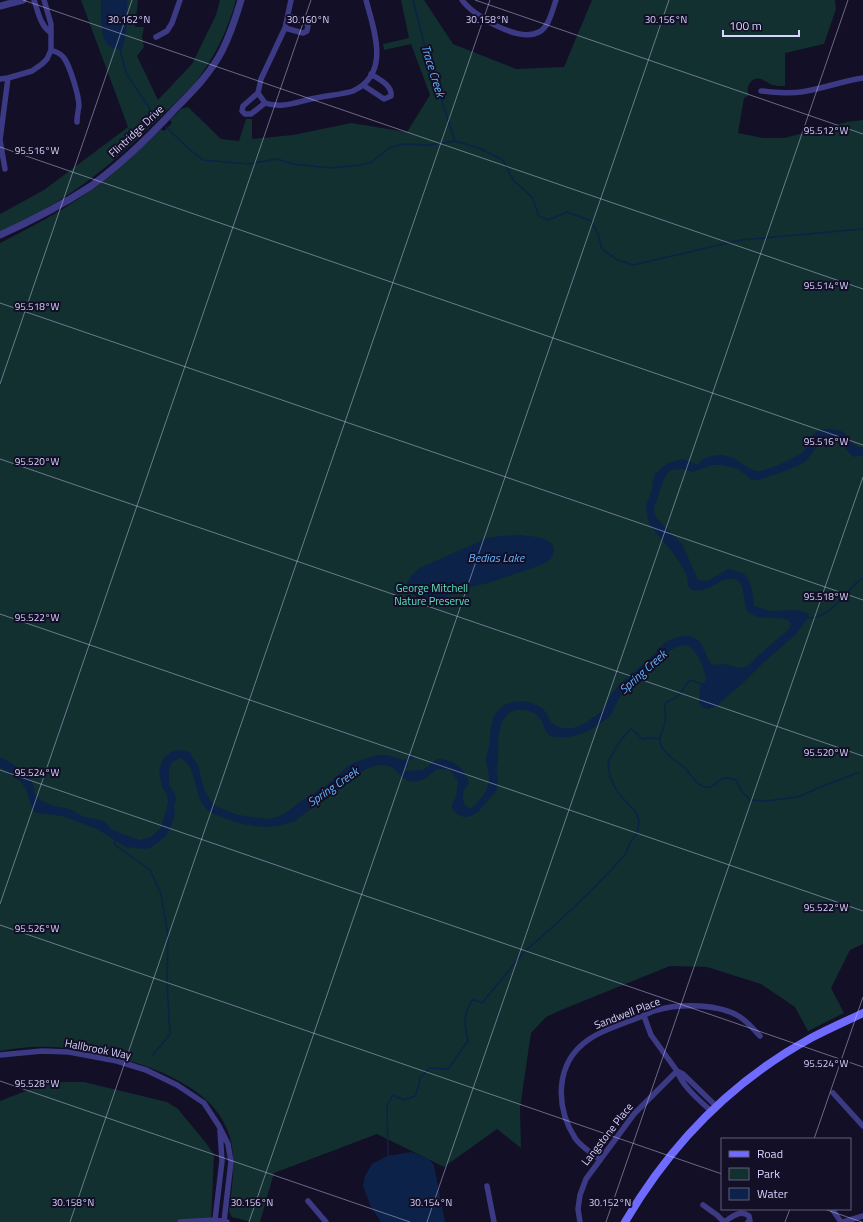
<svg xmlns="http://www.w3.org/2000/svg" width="863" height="1222" font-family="'Titillium Web',sans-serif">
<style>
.green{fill:#12302f}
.water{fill:#0c2248}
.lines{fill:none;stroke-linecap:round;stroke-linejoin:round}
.stream{stroke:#0c2248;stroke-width:1.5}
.minor{stroke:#3d3a85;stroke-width:5.5}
.tertiary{stroke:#3d3a85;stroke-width:7}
.secondary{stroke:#6f6bff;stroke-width:8}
.ticks{fill:none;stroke:#d9d4ff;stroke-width:1;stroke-opacity:0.45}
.labels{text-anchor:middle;stroke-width:4;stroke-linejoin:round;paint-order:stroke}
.street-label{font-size:11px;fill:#d9d4ff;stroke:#130f26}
.park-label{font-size:11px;fill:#5fe0c0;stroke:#130f26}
.water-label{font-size:12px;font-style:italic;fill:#62b6ff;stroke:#130f26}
.ticks-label{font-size:10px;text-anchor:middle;fill:#d9d4ff;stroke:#130f26;stroke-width:4;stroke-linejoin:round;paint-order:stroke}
</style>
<rect width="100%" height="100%" fill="#130f26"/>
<path class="green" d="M 81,0 L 138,0 L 135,27 L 144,27 L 142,37 L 144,47 L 137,56 L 158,100 L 192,64 L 216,15 L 220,0 L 236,0 C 228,30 214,59 194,84 C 182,97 168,110 155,122 C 107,170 62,204 0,232 L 0,214 L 44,190 L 128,127 Z
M 401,0 L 424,0 L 453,44 L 516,69 L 564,67 L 592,0 L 835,0 L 836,9 L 824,44 L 785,53 L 785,86 C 781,86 777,86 772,85 C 765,81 757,74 750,83 C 747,87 747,91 749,95 L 744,98 L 738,133 L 763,138 L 784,138 L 847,122 L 863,120 L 863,944 L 850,950 L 831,988 L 844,1013 L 808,1031 L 795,1007 L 761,984 L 707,967 L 670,966 L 566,1008 L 546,1017 L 531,1033 L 520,1108 L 521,1148 L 497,1129 L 444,1167 L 377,1134 L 274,1173 L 260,1222 L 251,1222 L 232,1217 L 229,1212 C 232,1184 238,1156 227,1129 C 205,1073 105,1050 51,1047 C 34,1046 17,1048 0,1051 L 0,243 C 30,228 60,212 87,193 C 114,175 137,152 161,129 L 164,131 L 172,123 L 170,120 L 181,109 L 188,107 L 221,139 L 239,141 L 246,119 L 252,119 L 252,139 L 293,135 L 351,123 L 407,132 L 430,95 L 411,44 L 384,50 L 383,44 L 409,38 Z
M 49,1082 L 84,1082 L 167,1102 L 178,1109 L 206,1143 L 214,1155 L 211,1222 L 0,1222 L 0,1101 Z"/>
<path class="water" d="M 101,0 L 127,0 C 128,17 127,34 122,50 C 116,49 111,48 107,44 C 100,36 101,10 101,0 Z
M 823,429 C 829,429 838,429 843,432 C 851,437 851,449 863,447 L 863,455 L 855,457 L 851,455 L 836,438 L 829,437 L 823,439 L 805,462 L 785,471 L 758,480 L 752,480 L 738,469 L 722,465 L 712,465 L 693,472 L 683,469 L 671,470 L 668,472 L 664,479 L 654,508 L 655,515 L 660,522 L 682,544 L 698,580 L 708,581 L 728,569 C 733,570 742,572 746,576 C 751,580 754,599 754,606 L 769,611 L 798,610 L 809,614 L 808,618 L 796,634 L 764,662 L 743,683 L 723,700 L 717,706 L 708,709 L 701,707 L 699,701 L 700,685 L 705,682 L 706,677 C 703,667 698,651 688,646 C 680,642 664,654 660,660 C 658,663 657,665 655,668 C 643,678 631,686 620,697 C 616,702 615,708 612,713 C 609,718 603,721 598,725 C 585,733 575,738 559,737 C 555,737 551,737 548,734 C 544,730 544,724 541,720 C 535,709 516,706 507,715 C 496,727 499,743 498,758 C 498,762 496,767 497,770 C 497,776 499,782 497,788 C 495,794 492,796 488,800 C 479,812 467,826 452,809 L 452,804 L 456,797 L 458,781 L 449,769 L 437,769 C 431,773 426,780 419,781 C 399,786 399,762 379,765 C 361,768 348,781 334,791 C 321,801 308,811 295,821 C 271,831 247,827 224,818 C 216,815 208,812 203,805 C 194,792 196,763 179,758 L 172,762 L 169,769 L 169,785 L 174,792 L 176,799 L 174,806 L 175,812 L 174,818 L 170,828 L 166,836 L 150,848 L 144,849 L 126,847 L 97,829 L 62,816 L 37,813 L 33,811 L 26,789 L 20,781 L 0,767 L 0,757 C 12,763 37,777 34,793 L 42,801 L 54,806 L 70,809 L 84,817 L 101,820 L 107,824 L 111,829 L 128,836 L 140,840 L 151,837 L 161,828 L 168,803 L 167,794 L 162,787 L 159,771 L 163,759 L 171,752 L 180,750 L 187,751 L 191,753 L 192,757 L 198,765 L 204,789 L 212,803 L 217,807 L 238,815 L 266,819 L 277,817 L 286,813 L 301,801 L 326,786 L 349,765 L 358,761 L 377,755 L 387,755 L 403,760 L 408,759 L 412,754 L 414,757 L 408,762 L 407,767 L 404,769 L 405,771 L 423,770 L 437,759 C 453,759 466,768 469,784 L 466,786 C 462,795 460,803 470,809 C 480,802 490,789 489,776 C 488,770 486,764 486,758 C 487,754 488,750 489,746 C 491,733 489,720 499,709 C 511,698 532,699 544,710 C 548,714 549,722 554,725 C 571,734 585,724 598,714 C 606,709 607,699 613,692 C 624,678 639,669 651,657 C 655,654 657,649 661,646 C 668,640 683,633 692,637 C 704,641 705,653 710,663 L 714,665 L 724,664 L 739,668 L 748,666 L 760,654 L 789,629 L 791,624 L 788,620 C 773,615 762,622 748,612 C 743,604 745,584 737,580 C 722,572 710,597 690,589 C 687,584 688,579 686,574 C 678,556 663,542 651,526 L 648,520 L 646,506 L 653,487 L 652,483 L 655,474 L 668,463 L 683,459 L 698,465 C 701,459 706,458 712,456 C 736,450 744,472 760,471 C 768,470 799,457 804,451 C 812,441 809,433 823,429 Z
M 520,535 C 534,537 563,537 551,559 L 541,565 L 488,583 L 462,589 L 438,601 L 433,602 L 429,603 L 422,600 L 412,594 L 406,588 C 406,581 414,572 420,568 L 487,538 L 501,536 Z
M 411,1152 L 427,1158 L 434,1165 L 445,1222 L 381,1222 L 371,1207 L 363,1186 L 365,1176 L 372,1164 L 387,1156 Z"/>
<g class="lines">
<path class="stream" d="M 413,0 L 429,62 L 455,141
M 120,49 L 126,73 L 152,112 L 159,118
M 166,127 L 189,149 L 203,160 L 249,164 L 277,159 L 293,164 L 330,168 L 360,165 L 372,162 L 389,148 L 404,144 L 430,145 L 455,141 L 479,148 L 503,160 L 513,180 L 532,197 L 539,216 L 548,220 L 567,212 L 591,221 L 598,234 L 602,249 L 616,259 L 633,265 L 741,240 L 863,229
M 808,618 C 834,618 843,590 863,578
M 704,685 L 691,680 C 683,684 683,694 675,698 C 672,700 666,701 665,705 C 664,709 667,717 665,723 C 663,731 657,738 661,746 C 667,757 678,761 686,769 C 694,778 696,786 709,788 C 721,782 721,774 736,780 L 741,790 L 750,800 L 765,801 L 798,797 L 818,788 L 860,772
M 115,839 L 115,845 L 150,870 L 161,894 L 168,936 L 167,982 L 170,1034 L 153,1055
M 388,1156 L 387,1106 L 393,1095 L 404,1100 L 415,1096 L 419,1085 L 420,1078 L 430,1068 L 448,1069 L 468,1041 C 464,1024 463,1014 473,999 L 482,1003 L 524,952 L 557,923 L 592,890 L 625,855 L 629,845 L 638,831 L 639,820 L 635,811 L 618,793 L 610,777 L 608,762 L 620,741 L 631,729 L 635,732 L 642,739 L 654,738 L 660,739"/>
<path class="minor" d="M 34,0 C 38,11 40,25 50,32
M 462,0 C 473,16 519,43 539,32 C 549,27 552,11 556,0
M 285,28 L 303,33 L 307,31 L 308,26 L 305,21 L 289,16
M 156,37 L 167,31 L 172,23 L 180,0
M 51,50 C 56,52 61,53 64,58 C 70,66 79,96 79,106 C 78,111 77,116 77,122
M 0,79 L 8,78 L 32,71 L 42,64 L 47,59 L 51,50 L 51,24 L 44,0
M 363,85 L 384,99 L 391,96 C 392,85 380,80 371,74
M 761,91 C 774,92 788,94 801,92 C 822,89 842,81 863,78
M 258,93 L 243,106 L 242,111 L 245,114 L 251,114 L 265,103
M 265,103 C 283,109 298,101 316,98 C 328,95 341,95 353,91 C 391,74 374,30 366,0
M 265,103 L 258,93 L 261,79 L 285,28 L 291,0
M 5,169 L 0,140 L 8,78
M 644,1016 L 651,1035 L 677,1071 C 683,1087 699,1100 711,1111
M 0,1055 L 42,1051 L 69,1052 L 117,1061 L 146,1070 L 177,1085 L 204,1103 L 219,1126 L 228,1144 L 231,1162 L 224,1221
M 677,1071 L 683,1074 L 716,1106
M 833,1093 L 863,1126
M 600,1160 C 592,1153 580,1146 575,1138 C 555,1106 555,1063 588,1040 C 600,1031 615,1027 629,1021 C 639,1018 648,1013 657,1010 C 680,1003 720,1004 740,1017 C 748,1022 754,1030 760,1036
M 487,1186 L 494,1222
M 308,1201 L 326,1222
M 703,1205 L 717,1215 L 724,1222 C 732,1217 740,1209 749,1216 L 750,1221 L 748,1222
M 832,1209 L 841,1222
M 215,1220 L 222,1161 L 220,1130
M 180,1222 L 215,1220 L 227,1222
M 580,1222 L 578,1209 L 580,1195 L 586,1179 L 634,1114 L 677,1071
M 843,1222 L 863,1216"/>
<path class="tertiary" d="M 0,6 L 23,0
M 0,235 C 31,221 62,205 91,186 C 121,164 149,137 174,110 C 192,92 210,74 222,51 C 230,35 236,17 241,0"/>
<path class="secondary" d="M 625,1222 C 670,1145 732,1081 811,1038 C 828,1029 846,1021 863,1013"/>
</g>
<path class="ticks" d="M 23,0 L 863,289M 475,0 L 863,134M 0,147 L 863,445M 0,303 L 863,600M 0,384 L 132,0M 0,459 L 863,756M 0,614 L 863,911M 0,770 L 863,1067M 0,904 L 311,0M 0,925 L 722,1174M 0,1081 L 410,1222M 814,1139 L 863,997M 824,1209 L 862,1222M 70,1222 L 490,0M 249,1222 L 669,0M 427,1222 L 848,0M 606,1222 L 863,477M 785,1222 L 790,1209"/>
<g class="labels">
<g class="street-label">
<text transform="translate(136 131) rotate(-43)" y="4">Flintridge Drive</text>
<text transform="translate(627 1013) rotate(-21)" y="4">Sandwell Place</text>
<text transform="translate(98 1049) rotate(11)" y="4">Hallbrook Way</text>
<text transform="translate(607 1134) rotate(-52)" y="4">Langstone Place</text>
</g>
<g class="park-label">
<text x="432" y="592">George Mitchell<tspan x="432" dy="13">Nature Preserve</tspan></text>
</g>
<g class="water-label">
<text transform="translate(433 71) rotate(73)" y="4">Trace Creek</text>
<text x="496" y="562">Bedias Lake</text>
<text transform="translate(643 672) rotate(-42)" y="4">Spring Creek</text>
<text transform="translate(333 787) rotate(-35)" y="4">Spring Creek</text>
</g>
</g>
<g class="ticks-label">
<text x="129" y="23">30.162°N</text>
<text x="308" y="23">30.160°N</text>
<text x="487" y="23">30.158°N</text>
<text x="666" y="23">30.156°N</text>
<text x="826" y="134">95.512°W</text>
<text x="37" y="154">95.516°W</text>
<text x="826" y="289">95.514°W</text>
<text x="37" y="310">95.518°W</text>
<text x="826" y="445">95.516°W</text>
<text x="37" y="465">95.520°W</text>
<text x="826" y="600">95.518°W</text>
<text x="37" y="621">95.522°W</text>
<text x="826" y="756">95.520°W</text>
<text x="37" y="776">95.524°W</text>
<text x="826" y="911">95.522°W</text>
<text x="37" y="932">95.526°W</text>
<text x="826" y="1067">95.524°W</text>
<text x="37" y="1087">95.528°W</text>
<text x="73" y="1206">30.158°N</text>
<text x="252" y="1206">30.156°N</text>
<text x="431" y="1206">30.154°N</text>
<text x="610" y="1206">30.152°N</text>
</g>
<rect x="721" y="1138" width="130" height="72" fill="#130f26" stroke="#625e7d"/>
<rect x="729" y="1151" width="20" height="6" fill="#6f6bff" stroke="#625e7d"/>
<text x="757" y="1158" font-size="12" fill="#d9d4ff">Road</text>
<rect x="729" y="1168" width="20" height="12" fill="#12302f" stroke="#625e7d"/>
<text x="757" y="1178" font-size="12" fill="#d9d4ff">Park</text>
<rect x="729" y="1188" width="20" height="12" fill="#0c2248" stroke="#625e7d"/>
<text x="757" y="1198" font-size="12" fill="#d9d4ff">Water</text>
<path d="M723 30v6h76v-6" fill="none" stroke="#d9d4ff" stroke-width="2"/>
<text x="729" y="30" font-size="12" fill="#d9d4ff" stroke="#130f26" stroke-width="3" paint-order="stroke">100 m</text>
</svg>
